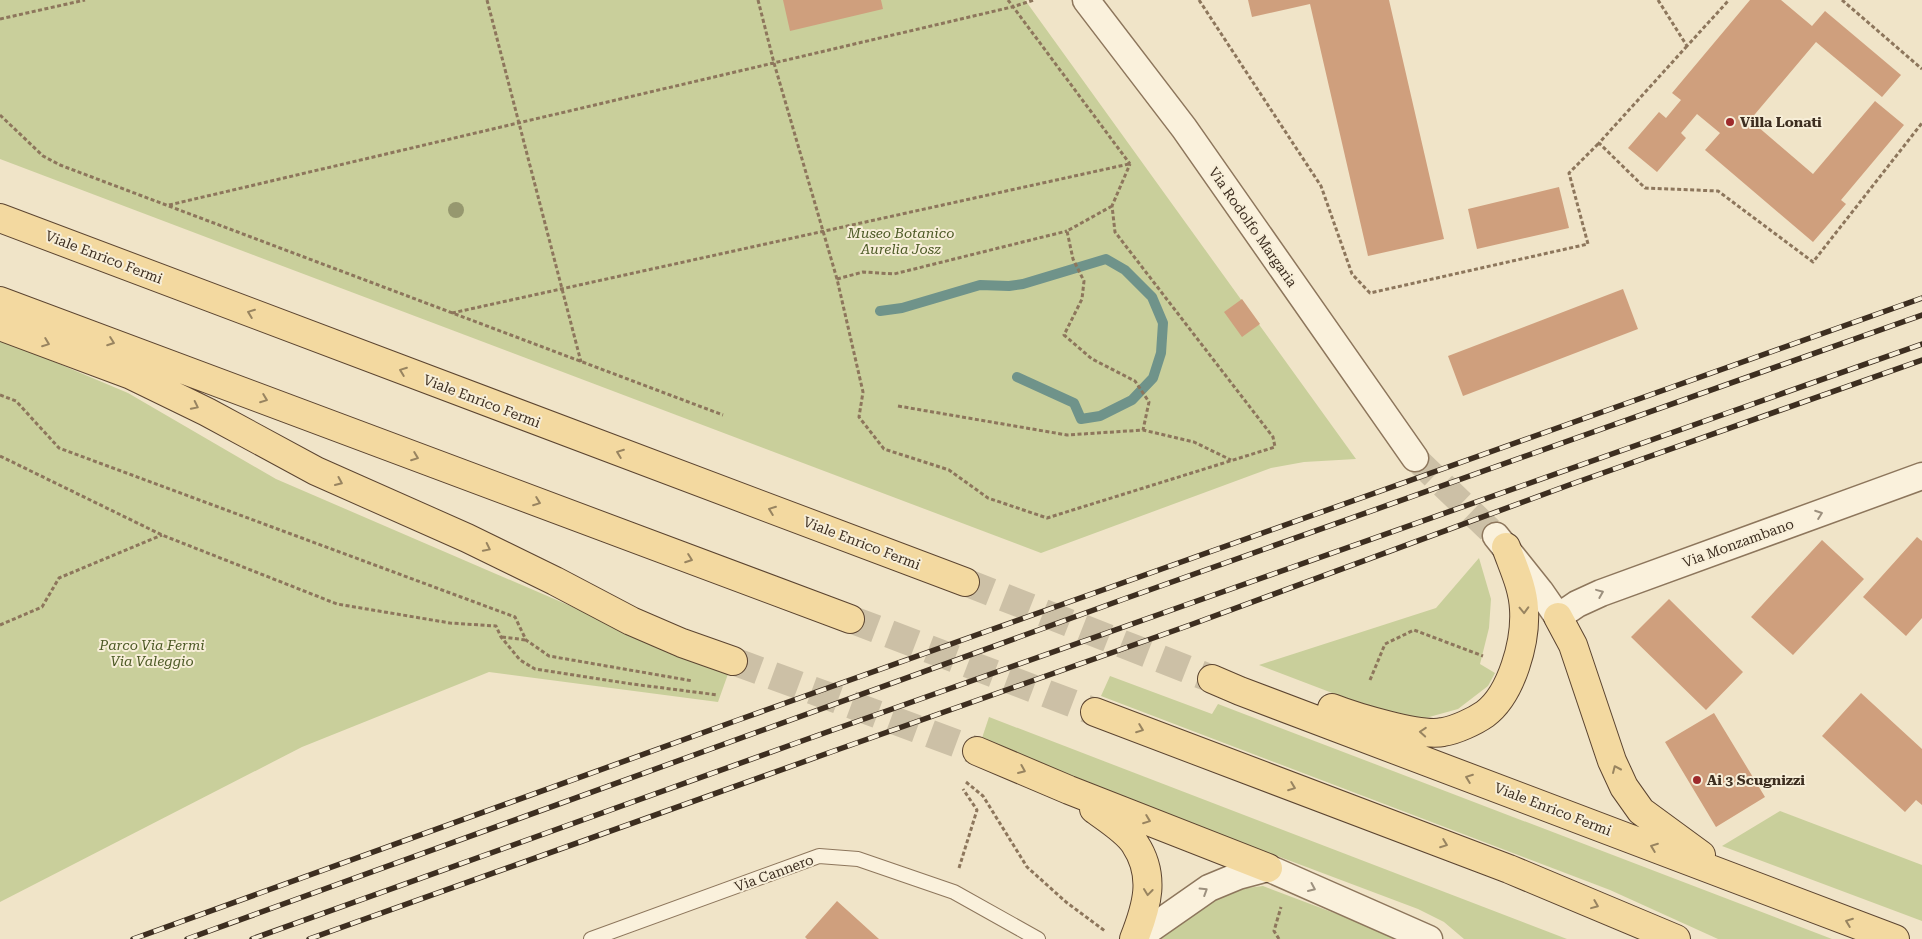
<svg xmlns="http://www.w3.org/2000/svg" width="1922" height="939" font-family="'Roboto Serif',serif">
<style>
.green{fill:#c9cf9b}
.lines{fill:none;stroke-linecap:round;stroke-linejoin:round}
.stream{stroke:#6f938a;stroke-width:10}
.building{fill:#cf9f7d}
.street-tunnel{stroke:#ccc0a6;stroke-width:26;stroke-dasharray:26 13;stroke-linecap:butt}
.primary-tunnel{stroke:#ccc0a6;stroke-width:28;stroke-dasharray:28 14;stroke-linecap:butt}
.lane-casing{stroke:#8d765c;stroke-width:16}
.street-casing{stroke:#8d765c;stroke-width:29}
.primary-casing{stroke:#5b4430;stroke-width:30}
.path{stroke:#8d765c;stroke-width:3;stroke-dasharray:4 2.5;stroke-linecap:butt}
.lane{stroke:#faf1dc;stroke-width:14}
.street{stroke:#faf1dc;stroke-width:26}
.primary{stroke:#f3d9a0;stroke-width:28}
.rail-casing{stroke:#3d2e20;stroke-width:5.5}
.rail{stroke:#f7eed8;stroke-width:4;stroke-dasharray:11;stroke-linecap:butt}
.tree{fill:#96986f}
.oneway{stroke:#988460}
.oneway2{stroke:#9c907e}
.poi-dot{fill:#9e2a2b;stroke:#f7eed8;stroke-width:2}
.labels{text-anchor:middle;stroke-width:4;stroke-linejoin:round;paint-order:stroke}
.poi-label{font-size:14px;font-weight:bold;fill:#3d2e20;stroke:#f7eed8;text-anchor:start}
.street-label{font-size:14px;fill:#3d2e20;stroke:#f7eed8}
.park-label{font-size:14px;font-style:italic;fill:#4d5a26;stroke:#f7eed8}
</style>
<rect width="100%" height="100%" fill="#f0e4c8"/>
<path class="green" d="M 0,0 L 1025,0 L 1356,459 L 1304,462 L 1271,468 L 1041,553 L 0,159 Z
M 0,339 L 128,393 L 276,479 L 728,674 L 718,702 L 489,672 L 302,747 L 0,902 Z
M 1479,558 L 1491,599 L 1489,628 L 1480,664 L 1495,673 L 1488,686 L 1458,709 L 1422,719 L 1390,715 L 1259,665 L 1436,608 Z
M 1110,676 L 1212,714 L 1218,704 L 1832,939 L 1718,939 L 1610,890 L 1101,696 Z
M 989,717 L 1567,939 L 1464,939 L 1444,922 L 1418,909 L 980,744 Z
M 1780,811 L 1922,865 L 1922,921 L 1722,846 Z
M 1263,886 L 1403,939 L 1161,939 L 1199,909 L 1238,889 Z"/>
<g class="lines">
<path class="stream" d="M 880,311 L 902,308 L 980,285 L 1009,286 L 1023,284 L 1106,259 L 1125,270 L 1152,297 L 1163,323 L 1161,353 L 1153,378 L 1132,400 L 1100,416 L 1081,419 L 1074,403 L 1017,377"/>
</g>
<path class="building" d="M 783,0 L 881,0 L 883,9 L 790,31 Z
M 1248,0 L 1389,0 L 1444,239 L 1368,256 L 1310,4 L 1252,17 Z
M 1750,0 L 1781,0 L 1812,26 L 1825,11 L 1901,75 L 1882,97 L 1816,42 L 1750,120 L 1813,174 L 1875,101 L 1904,125 L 1841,200 L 1846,204 L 1813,242 L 1705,150 L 1720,133 L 1697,114 L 1681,133 L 1686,138 L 1657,172 L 1628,148 L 1659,112 L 1666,118 L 1681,100 L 1672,93 Z
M 1559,187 L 1569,228 L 1477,249 L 1468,209 Z
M 1623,289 L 1638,329 L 1463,396 L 1448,356 Z
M 1242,299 L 1260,324 L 1242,337 L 1224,312 Z
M 1917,537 L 1922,541 L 1922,618 L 1906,636 L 1863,597 Z
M 1822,540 L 1864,579 L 1793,655 L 1751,617 Z
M 1669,599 L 1743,672 L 1706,710 L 1631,637 Z
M 1861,693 L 1922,749 L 1922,805 L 1916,800 L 1905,812 L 1822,736 Z
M 1714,713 L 1765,797 L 1716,827 L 1665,742 Z
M 837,901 L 879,939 L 807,939 L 805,937 Z"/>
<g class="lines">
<path class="street-tunnel" d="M 1415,458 L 1496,536"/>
<path class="primary-tunnel" d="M 965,582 L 1212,679
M 850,619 L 1095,712
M 733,661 L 977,751"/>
<defs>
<path id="lane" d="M 591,939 L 819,856 L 858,859 L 954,892 L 1038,939"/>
<path id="street" d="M 1086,0 L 1184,128 L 1415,458
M 1496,536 L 1540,591 L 1558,617 L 1577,604 L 1601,593 L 1922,476
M 1136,939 L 1209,888 L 1238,876 L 1268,868 L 1429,939"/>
<path id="primary" d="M 0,218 L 965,582
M 0,301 L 850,619
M 0,326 L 131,375 L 207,412 L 316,471 L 467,538 L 555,581 L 631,621 L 682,643 L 733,661
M 1558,617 L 1573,645 L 1612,761 L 1624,787 L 1641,811 L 1701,855
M 1212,679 L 1240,691 L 1895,939
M 1332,708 C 1355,717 1421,737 1443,732 C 1456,730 1475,721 1485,714 C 1512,694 1526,641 1524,609 C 1523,587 1513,567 1506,547
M 1095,712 L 1509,869 L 1676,939
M 977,751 L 1069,790 L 1268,868
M 1094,809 C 1106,818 1127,831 1135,844 C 1156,876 1147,906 1134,939"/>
</defs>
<use href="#lane" class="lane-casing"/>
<use href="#street" class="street-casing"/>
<use href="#primary" class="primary-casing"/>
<path class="path" d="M 487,0 L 581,362
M 758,0 L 774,63 L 837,279 L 863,392 L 859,417 L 884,449 L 949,470 L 988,498 L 1047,518 L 1275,447 L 1273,437 L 1115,232 L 1112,206 L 1130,164
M 1008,0 L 1130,164
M 1199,0 L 1321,186 L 1352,274 L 1370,293 L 1588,244 L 1569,173 L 1599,143
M 1658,0 L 1687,46 L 1729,0
M 1842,0 L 1922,69
M 0,19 L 85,0
M 1687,46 L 1599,143 L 1645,188 L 1718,191 L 1813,262 L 1922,123
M 0,115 L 43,156 L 60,165 L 723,415
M 169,205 L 1012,7 L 1034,0
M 1112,206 L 1067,231 L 1073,259 L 1084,281 L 1082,299 L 1064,335 L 1092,359 L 1135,381 L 1149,402 L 1143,430
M 837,279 L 863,272 L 894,274 L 1067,231
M 452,313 L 1129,164
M 0,395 L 16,401 L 59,448 L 515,617 L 526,640 L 549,656 L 693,681
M 898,406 L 1067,435 L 1143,430 L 1194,442 L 1231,460
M 0,456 L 162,535 L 337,604 L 450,623 L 496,626 L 501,637 L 520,660 L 535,669 L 632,684 L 718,695
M 0,625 L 42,607 L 59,578 L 162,535
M 502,637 L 526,640
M 1370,680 L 1385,644 L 1414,630 L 1483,656
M 966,782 L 983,796 L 1027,867 L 1066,902 L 1105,931
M 959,868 L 977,810 L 963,789
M 1279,939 L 1274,931 L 1281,907"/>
<use href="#lane" class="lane"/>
<use href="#street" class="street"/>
<use href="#primary" class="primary"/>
<defs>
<path id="rail" d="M 133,939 L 738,720 L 1922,298
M 187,939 L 1124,599 L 1922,315
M 252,939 L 799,742 L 1922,344
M 309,939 L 831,752 L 1190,625 L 1569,485 L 1922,360"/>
</defs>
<use href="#rail" class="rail-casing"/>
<use href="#rail" class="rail"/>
</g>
<circle class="tree" cx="456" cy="210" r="8"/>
<defs><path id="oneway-chevron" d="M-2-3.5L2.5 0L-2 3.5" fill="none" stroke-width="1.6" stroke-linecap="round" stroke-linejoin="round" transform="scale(1.25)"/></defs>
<g class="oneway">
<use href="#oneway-chevron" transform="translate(251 313) rotate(-159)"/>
<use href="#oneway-chevron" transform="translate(111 342) rotate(20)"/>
<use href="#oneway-chevron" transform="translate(46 343) rotate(21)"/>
<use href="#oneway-chevron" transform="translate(403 371) rotate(-159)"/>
<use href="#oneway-chevron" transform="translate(264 399) rotate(21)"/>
<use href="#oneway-chevron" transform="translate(195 406) rotate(26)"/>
<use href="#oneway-chevron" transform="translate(620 453) rotate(-159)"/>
<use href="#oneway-chevron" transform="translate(415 457) rotate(21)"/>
<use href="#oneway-chevron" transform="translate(339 482) rotate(24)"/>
<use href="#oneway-chevron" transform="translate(537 502) rotate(21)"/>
<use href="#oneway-chevron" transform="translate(772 510) rotate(-159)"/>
<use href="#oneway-chevron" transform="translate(487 548) rotate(26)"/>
<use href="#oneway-chevron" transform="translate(689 559) rotate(20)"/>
<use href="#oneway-chevron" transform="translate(1524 610) rotate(88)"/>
<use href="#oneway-chevron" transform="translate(1140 729) rotate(21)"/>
<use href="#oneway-chevron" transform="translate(1423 732) rotate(-176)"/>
<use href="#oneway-chevron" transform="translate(1616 769) rotate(-114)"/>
<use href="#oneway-chevron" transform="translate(1022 770) rotate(23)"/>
<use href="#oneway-chevron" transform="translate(1469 778) rotate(-159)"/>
<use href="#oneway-chevron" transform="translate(1292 787) rotate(21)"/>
<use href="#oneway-chevron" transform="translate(1147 820) rotate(21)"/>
<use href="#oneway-chevron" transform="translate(1444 844) rotate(21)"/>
<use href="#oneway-chevron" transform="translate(1654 847) rotate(-159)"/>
<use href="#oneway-chevron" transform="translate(1148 892) rotate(97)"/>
<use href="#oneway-chevron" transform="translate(1595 905) rotate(22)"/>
<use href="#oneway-chevron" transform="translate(1849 922) rotate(-159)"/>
</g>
<g class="oneway2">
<use href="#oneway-chevron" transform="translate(1819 514) rotate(-20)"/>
<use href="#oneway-chevron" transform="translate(1600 593) rotate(-22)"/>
<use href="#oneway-chevron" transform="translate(1312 888) rotate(24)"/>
<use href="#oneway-chevron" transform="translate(1204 891) rotate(-32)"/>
</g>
<g class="poi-dot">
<circle cx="1730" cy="122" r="5"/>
<circle cx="1697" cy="780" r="5"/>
</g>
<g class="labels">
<g class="poi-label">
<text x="1740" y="127">Villa Lonati</text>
<text x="1707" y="785">Ai 3 Scugnizzi</text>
</g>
<g class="street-label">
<text transform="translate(1253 227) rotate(55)" y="5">Via Rodolfo Margaria</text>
<text transform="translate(104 257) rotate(21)" y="5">Viale Enrico Fermi</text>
<text transform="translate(482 401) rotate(21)" y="5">Viale Enrico Fermi</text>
<text transform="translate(862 543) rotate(21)" y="5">Viale Enrico Fermi</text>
<text transform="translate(1738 543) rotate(-20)" y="5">Via Monzambano</text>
<text transform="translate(1553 809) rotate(21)" y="5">Viale Enrico Fermi</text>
<text transform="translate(774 873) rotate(-20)" y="5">Via Cannero</text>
</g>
<g class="park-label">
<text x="901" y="238">Museo Botanico<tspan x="901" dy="16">Aurelia Josz</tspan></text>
<text x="152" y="650">Parco Via Fermi<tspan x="152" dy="16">Via Valeggio</tspan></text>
</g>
</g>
</svg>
